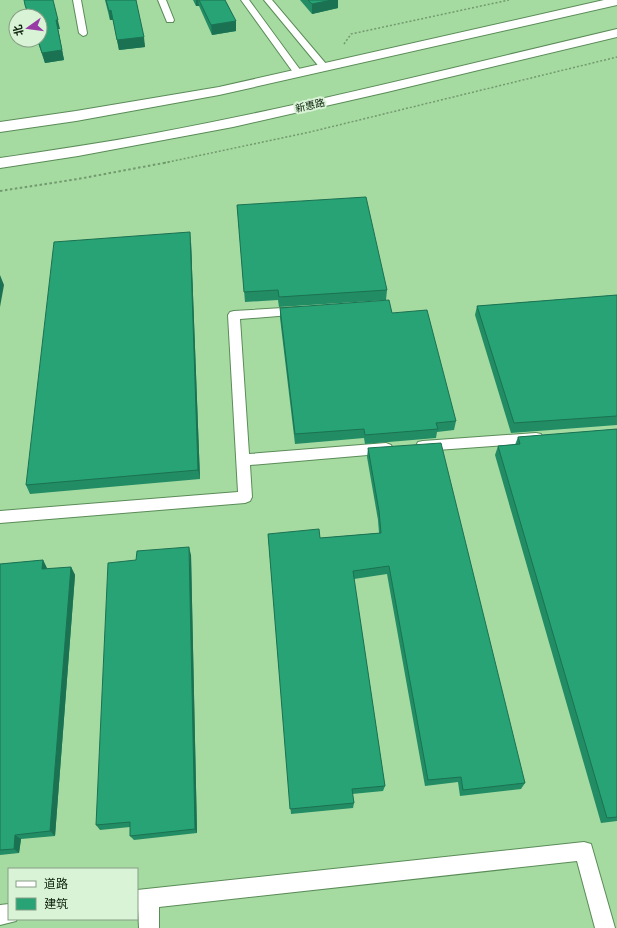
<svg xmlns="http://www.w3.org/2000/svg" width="617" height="928" font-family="'DM Sans','Noto Sans SC',sans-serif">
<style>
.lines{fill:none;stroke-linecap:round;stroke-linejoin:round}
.service-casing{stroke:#5a8c57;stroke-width:2}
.secondary-casing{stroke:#5a8c57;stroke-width:2}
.path-far1{stroke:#719a6e;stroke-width:1.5;stroke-dasharray:2 2;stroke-linecap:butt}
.path{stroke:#719a6e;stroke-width:2;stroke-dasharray:2.5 2.5;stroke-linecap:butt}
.service{fill:#fff;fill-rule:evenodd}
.secondary{fill:#fff;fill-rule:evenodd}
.wall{fill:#228c65}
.shaded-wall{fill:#1b7252}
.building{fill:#27a375;stroke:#1b7252}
.labels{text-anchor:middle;stroke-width:4;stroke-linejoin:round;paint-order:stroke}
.far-street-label{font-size:10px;fill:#0d210c;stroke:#d8f3d6}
</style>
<rect width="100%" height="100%" fill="#a5daa1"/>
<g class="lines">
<defs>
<path id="service" d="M 73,0 L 81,0 L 87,33 L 86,35 L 83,36 L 79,33 Z
M 158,0 L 166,0 L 174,20 L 173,22 L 167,22 Z
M 241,0 L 249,0 L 301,71 L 303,73 L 301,75 L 295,75 Z
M 264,0 L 272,0 L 327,65 L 329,67 L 327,69 L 321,69 Z
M 299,307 L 303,308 L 305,311 L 303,314 L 240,319 L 249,454 L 386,443 L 391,445 L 393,449 L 391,453 L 250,465 L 252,497 L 250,501 L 245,503 L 0,523 L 0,511 L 238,492 L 228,315 L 230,312 L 234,311 Z
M 536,433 L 541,434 L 543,438 L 541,442 L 536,443 L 423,451 L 418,450 L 416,446 L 418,442 L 423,441 Z
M 584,842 L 591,844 L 615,928 L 595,928 L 577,861 L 159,907 L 159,928 L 139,928 L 137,890 Z
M 9,904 L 9,919 L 17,919 L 16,921 L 0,925 L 0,905 Z"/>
<path id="secondary" d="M 604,0 L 617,0 L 617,5 L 219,95 L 76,121 L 0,132 L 0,122 L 76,111 L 219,87 Z
M 617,29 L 617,37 L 387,92 L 233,127 L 78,156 L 0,168 L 0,158 C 52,150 104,143 156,133 C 311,104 464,65 617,29 Z"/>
</defs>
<use href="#service" class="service-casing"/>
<use href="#secondary" class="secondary-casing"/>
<path class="path-far1" d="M 344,44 L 351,34 L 509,0
M 164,163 L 310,132 L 617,57"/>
<path class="path" d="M 0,191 L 78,179 L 169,162"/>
<use href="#service" class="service"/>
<use href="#secondary" class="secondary"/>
</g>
<path class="wall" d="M 105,0 L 136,0 L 145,47 L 119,50 L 113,20 L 110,20 Z
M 193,0 L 225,0 L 236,21 L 236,31 L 212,35 L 199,6 L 196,6 Z
M 300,0 L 338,0 L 338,8 L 312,14 Z
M 25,5 L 60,29 L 58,29 L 64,60 L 45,63 L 37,40 L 40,40 L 40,16 L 28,16 Z
M 237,205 L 387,290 L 386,300 L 279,307 L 278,300 L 245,302 Z
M 191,242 L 200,479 L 30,494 L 26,485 Z
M 617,295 L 617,425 L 511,433 L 475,315 L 477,306 Z
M 280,308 L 456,421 L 454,430 L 437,432 L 436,438 L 365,444 L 364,438 L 295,444 L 280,318 Z
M 617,429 L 617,821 L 601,823 L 495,455 L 498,446 L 515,445 L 518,437 Z
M 368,448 L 525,783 L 521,789 L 460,796 L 458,782 L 425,786 L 387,574 L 354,579 L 385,786 L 383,791 L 352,794 L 354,803 L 353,808 L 291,814 L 268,534 L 320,538 L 379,533 L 378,520 L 367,457 Z
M 191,555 L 197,833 L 134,840 L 130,836 L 130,827 L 100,830 L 96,825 Z
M 43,560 L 47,569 L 71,567 L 75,575 L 55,836 L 21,839 L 19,853 L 0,855 L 0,564 Z"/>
<path class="shaded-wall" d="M 53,0 L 60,29 L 58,29 L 64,60 L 45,63 L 42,53 L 56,20 Z
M 196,0 L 198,0 L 199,6 L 196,6 Z
M 332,0 L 338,0 L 338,8 L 312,14 L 312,4 Z
M 111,10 L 113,20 L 110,20 L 109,11 Z
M 236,21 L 236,31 L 212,35 L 211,25 Z
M 144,37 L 145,47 L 119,50 L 117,40 Z
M 190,232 L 191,242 L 200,479 L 198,470 Z
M 0,275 L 4,285 L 0,307 Z
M 189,547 L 191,555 L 197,833 L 195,829 Z
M 43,560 L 47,568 L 46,577 L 42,569 Z
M 71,567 L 75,575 L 55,836 L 50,831 Z
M 15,835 L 21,839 L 19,853 L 14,849 Z"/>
<path class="building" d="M 24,0 L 53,0 L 58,20 L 56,20 L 62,50 L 42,53 L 38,40 L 40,40 L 40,16 L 29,16 L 25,5 Z
M 106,0 L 136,0 L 144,37 L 117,40 L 111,10 L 109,11 Z
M 199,0 L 225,0 L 236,21 L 211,25 Z
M 308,0 L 332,0 L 312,4 Z
M 366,197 L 387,290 L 279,297 L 278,290 L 244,292 L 237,205 Z
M 190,232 L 198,470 L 26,485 L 54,242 Z
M 617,295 L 617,416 L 514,423 L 477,306 Z
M 389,300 L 392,313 L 427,310 L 456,421 L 436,423 L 438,429 L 365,435 L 364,429 L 295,434 L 280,308 Z
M 617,429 L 617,817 L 607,818 L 498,446 L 520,444 L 518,437 Z
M 441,443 L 525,783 L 463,790 L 461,777 L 428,780 L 389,566 L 353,571 L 385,786 L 352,789 L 354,803 L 290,809 L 268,534 L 319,529 L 320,538 L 381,533 L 379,511 L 368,448 Z
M 189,547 L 195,829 L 130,836 L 130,822 L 96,825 L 108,563 L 136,560 L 137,551 Z
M 43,560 L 42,569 L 71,567 L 50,831 L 15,835 L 14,849 L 0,850 L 0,564 Z"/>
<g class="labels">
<g class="far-street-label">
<text transform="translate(310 105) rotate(-13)" y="4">新惠路</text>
</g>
</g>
<rect x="8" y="868" width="130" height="52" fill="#d8f3d6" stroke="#879f85"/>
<rect x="16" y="881" width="20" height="6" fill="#ffffff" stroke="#879f85"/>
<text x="44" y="888" font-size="12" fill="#0d210c">道路</text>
<rect x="16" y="898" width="20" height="12" fill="#27a375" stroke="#879f85"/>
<text x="44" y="908" font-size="12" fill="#0d210c">建筑</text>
<g transform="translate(28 28) rotate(256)"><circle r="19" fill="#d8f3d6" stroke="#879f85"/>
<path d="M0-3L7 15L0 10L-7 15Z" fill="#993ba5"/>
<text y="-6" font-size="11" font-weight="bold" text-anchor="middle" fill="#0d210c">北</text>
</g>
</svg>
